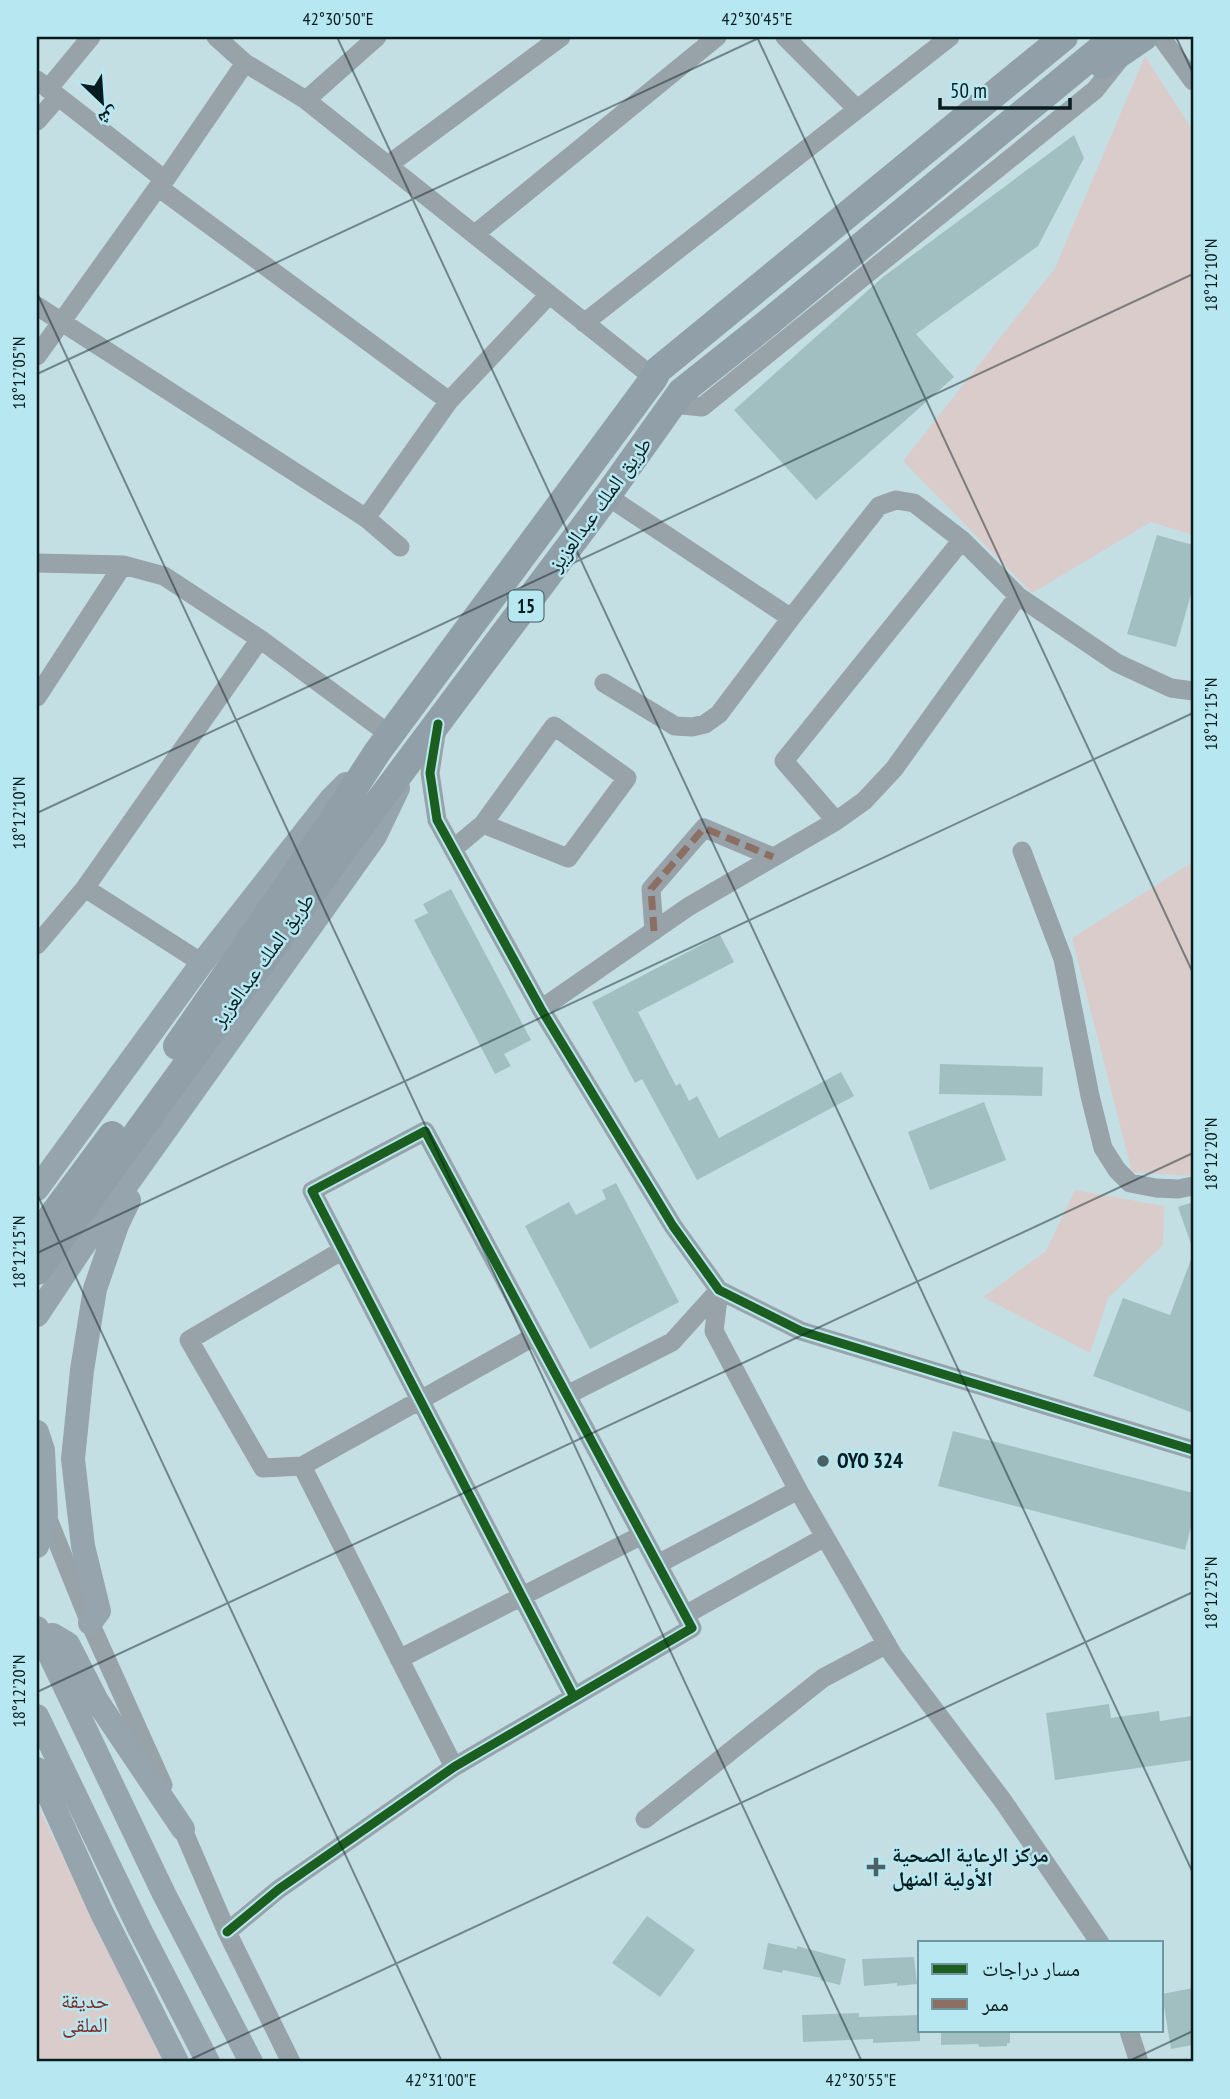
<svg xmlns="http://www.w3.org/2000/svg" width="1230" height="2099" font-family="'PT Sans Narrow','Noto Naskh Arabic',sans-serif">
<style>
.green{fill:#daccca}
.building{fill:#a1bfc0}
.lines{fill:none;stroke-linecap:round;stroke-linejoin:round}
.minor{stroke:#98a2a9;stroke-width:19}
.major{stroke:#96a4ad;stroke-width:24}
.highway{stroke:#919fa8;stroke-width:28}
.quiet{stroke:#8d6e63;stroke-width:7;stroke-dasharray:14 7;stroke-linecap:butt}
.cycleway-casing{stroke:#b7e8f1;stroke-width:13}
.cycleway{stroke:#1b5e20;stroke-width:9}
.ticks{fill:none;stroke:#081c1f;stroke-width:2;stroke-opacity:0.45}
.poi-dot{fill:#4a6064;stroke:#b7e8f1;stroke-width:2.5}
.labels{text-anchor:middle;stroke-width:5;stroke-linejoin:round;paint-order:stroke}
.shield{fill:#b7e8f1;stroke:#3c595e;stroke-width:2}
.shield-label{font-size:19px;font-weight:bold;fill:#081c1f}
.street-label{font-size:21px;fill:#081c1f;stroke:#b7e8f1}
.poi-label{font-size:21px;font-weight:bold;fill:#081c1f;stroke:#b7e8f1;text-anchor:start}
.park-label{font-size:21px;fill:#7c2920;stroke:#b7e8f1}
.neatline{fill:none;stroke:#081c1f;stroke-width:2.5}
.ticks-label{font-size:18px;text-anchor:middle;fill:#081c1f}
</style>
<rect width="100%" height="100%" fill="#c4dfe4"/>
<path class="green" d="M 1145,56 L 1193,131 L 1193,535 L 1151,522 L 1032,593 L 903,461 L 1055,268 Z
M 1193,862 L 1193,1176 L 1132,1172 L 1072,938 Z
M 1075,1190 L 1164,1206 L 1163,1245 L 1108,1298 L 1090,1353 L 983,1297 L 1046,1251 Z
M 37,1804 L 163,2062 L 37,2062 Z"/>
<path class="building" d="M 1074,135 L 1084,158 L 1038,246 L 916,334 L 954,377 L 816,500 L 734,410 L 883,277 Z
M 1157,535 L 1193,545 L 1193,587 L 1176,647 L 1127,634 Z
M 451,889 L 531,1040 L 504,1054 L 511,1066 L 495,1074 L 414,920 L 428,913 L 423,904 Z
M 720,935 L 734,962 L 638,1012 L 676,1086 L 680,1083 L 689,1101 L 697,1096 L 719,1138 L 841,1072 L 854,1096 L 697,1180 L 642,1079 L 635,1083 L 592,1002 Z
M 940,1064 L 1043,1067 L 1042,1096 L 939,1094 Z
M 984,1102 L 1006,1160 L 930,1190 L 908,1132 Z
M 616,1183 L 679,1302 L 590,1349 L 525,1226 L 569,1202 L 576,1215 L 606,1199 L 602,1190 Z
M 1193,1202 L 1193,1243 L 1191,1244 L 1178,1207 Z
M 1192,1257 L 1193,1257 L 1193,1413 L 1093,1376 L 1123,1298 L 1170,1315 Z
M 953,1431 L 1193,1493 L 1193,1519 L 1185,1550 L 938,1486 Z
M 1109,1704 L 1111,1718 L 1159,1711 L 1160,1721 L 1191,1716 L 1193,1760 L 1055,1780 L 1046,1713 Z
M 647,1916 L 695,1950 L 660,1997 L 612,1963 Z
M 768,1943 L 797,1949 L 797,1946 L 846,1959 L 840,1985 L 820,1980 L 821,1978 L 783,1970 L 782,1973 L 763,1969 Z
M 914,1957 L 917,1984 L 897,1986 L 897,1983 L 864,1986 L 862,1959 Z
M 1193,1988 L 1193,2045 L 1171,2049 L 1162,1994 Z
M 859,2013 L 859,2017 L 920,2015 L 920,2041 L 873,2043 L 873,2039 L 803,2042 L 802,2015 Z
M 941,2031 L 1010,2031 L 1010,2043 L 1007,2043 L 1007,2046 L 979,2047 L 978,2044 L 941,2045 Z"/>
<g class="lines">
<path class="minor" d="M 216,37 L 245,63 L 306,100 L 654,378
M 785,37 L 857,109
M 1161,37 L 1193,81
M 37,80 L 165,180
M 48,89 L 91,37
M 306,100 L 377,37
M 37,121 L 58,97
M 388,165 L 561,37
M 158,187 L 449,401
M 475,234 L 717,37
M 37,306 L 366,518 L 400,547
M 584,323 L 950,37
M 37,356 L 158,187 L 165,180 L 245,63
M 672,404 L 702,407 L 1095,90 L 1119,60
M 607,496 L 791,618
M 366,518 L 449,401 L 549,295
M 37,563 L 123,565 L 164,576 L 260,639 L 390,735
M 604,683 L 675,726 L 692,727 L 705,724 L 719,714 L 791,618 L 879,506 L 896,500 L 914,503 L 962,540 L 1018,596 L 1117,663 L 1171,688 L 1193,691
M 37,697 L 123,565
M 437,728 L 430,773 L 437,820 L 541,1009 L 673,1226 L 719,1290 L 801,1331 L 1193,1450
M 836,821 L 784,761 L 962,540
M 453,849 L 483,824 L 568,858 L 627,778 L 554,726 L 483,824
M 1022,851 L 1063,959 L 1090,1096 L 1103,1148 L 1117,1170 L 1130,1183 L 1156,1188 L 1178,1189 L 1193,1186
M 85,888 L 202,963
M 654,931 L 651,889 L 704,828 L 773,857
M 37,945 L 85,888 L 260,639
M 541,1009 L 688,907 L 836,821 L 864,801 L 894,769 L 1018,596
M 343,1250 L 189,1340 L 263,1468 L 302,1466 L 454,1767
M 719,1290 L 714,1331 L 798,1490 L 893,1655 L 1003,1801 L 1100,1943
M 567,1395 L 672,1342 L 719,1290
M 302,1466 L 535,1336
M 46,1514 L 90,1623 L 163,1785
M 658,1564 L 798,1490
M 685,1615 L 825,1537
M 399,1659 L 642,1535
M 177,1816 L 227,1932 L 291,2062
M 645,1819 L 823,1678 L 887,1644
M 227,1932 L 279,1889 L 454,1767 L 692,1628 L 425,1131 L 312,1191 L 574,1697
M 1129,2031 L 1139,2062"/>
<path class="major" d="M 37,1189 L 202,963 L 331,799 L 346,784
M 37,1315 L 85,1243 L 375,836 L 398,788
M 37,1432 L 43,1450 L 46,1514 L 37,1546
M 90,1623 L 99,1611 L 83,1546 L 73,1459 L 82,1370 L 95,1289 L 117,1225 L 129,1200
M 37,1628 L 164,1894 L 251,2062
M 37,1637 L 53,1635 L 68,1644 L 97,1701 L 183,1829
M 37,1716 L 139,1928 L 208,2062
M 37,1769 L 101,1911 L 177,2062"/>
<path class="highway" d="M 1103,65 L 1144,37
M 177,1046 L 333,820 L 378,751 L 654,378 L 658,370 L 1064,37
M 37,1236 L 112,1135
M 37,1271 L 347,844 L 607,496 L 681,392 L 764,326 L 1115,37"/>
<path class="quiet" d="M 654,931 L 651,889 L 704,828 L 773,857"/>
<defs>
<path id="cycleway" d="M 438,724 L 430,773 L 437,820 L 541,1009 L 673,1226 L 719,1290 L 801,1331 L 1193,1450
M 227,1932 L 279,1889 L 454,1767 L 692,1628 L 425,1131 L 312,1191 L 574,1697"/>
</defs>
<use href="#cycleway" class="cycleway-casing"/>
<use href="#cycleway" class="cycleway"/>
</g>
<path class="ticks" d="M 337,37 L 1193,1873M 757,37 L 1193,973M 1176,37 L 1193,73M 37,293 L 862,2062M 37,374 L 761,37M 37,813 L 1193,274M 37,1194 L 442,2062M 37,1253 L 1193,713M 37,1692 L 1193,1153M 185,2062 L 1193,1592M 1127,2062 L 1193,2031"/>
<g class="poi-dot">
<circle cx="823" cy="1461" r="7"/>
<path d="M872.5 1856.5h7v7h7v7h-7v7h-7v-7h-7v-7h7z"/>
</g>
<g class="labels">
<rect class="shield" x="508.5" y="590.5" width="35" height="31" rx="5"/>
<g class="shield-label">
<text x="526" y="613">15</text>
</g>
<g class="street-label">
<text transform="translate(600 504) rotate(-54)" y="7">طريق الملك عبدالعزيز</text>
<text transform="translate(263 960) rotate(-54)" y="7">طريق الملك عبدالعزيز</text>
</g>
<g class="poi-label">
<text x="837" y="1468">OYO 324</text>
<text x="892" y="1862">مركز الرعاية الصحية<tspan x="892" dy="24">الأولية المنهل</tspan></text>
</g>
<g class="park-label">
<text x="85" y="2008">حديقة<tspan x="85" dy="24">الملقى</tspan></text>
</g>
</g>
<rect width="1230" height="2099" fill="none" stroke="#b7e8f1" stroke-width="77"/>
<rect x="918" y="1941" width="245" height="91" fill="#b7e8f1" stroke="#71969d" stroke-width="2"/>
<rect x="932" y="1964" width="35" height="10" fill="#1b5e20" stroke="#71969d" stroke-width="2"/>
<text x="982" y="1976" font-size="21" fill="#081c1f">مسار دراجات</text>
<rect x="932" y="1999" width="35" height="10" fill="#8d6e63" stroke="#71969d" stroke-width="2"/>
<text x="982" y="2011" font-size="21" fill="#081c1f">ممر</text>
<g transform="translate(102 102) rotate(155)" stroke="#b7e8f1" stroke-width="5" paint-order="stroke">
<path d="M0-5L12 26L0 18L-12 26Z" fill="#081c1f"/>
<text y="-10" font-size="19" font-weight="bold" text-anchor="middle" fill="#081c1f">ش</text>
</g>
<path d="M940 98v10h130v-10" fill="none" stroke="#081c1f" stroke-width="3.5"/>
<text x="950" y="98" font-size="21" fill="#081c1f" stroke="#b7e8f1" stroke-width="5" paint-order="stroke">50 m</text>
<rect x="38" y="38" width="1154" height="2022" class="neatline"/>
<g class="ticks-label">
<text x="338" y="25">42°30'50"E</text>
<text x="757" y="25">42°30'45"E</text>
<text transform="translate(1211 275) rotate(-90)" y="6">18°12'10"N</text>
<text transform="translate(19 373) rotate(-90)" y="6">18°12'05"N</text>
<text transform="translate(1211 714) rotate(-90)" y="6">18°12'15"N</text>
<text transform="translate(19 813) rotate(-90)" y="6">18°12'10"N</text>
<text transform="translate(1211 1154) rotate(-90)" y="6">18°12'20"N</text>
<text transform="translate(19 1252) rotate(-90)" y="6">18°12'15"N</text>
<text transform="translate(1211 1593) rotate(-90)" y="6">18°12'25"N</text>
<text transform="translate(19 1691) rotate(-90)" y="6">18°12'20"N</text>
<text x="441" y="2086">42°31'00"E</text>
<text x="861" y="2086">42°30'55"E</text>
</g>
</svg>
